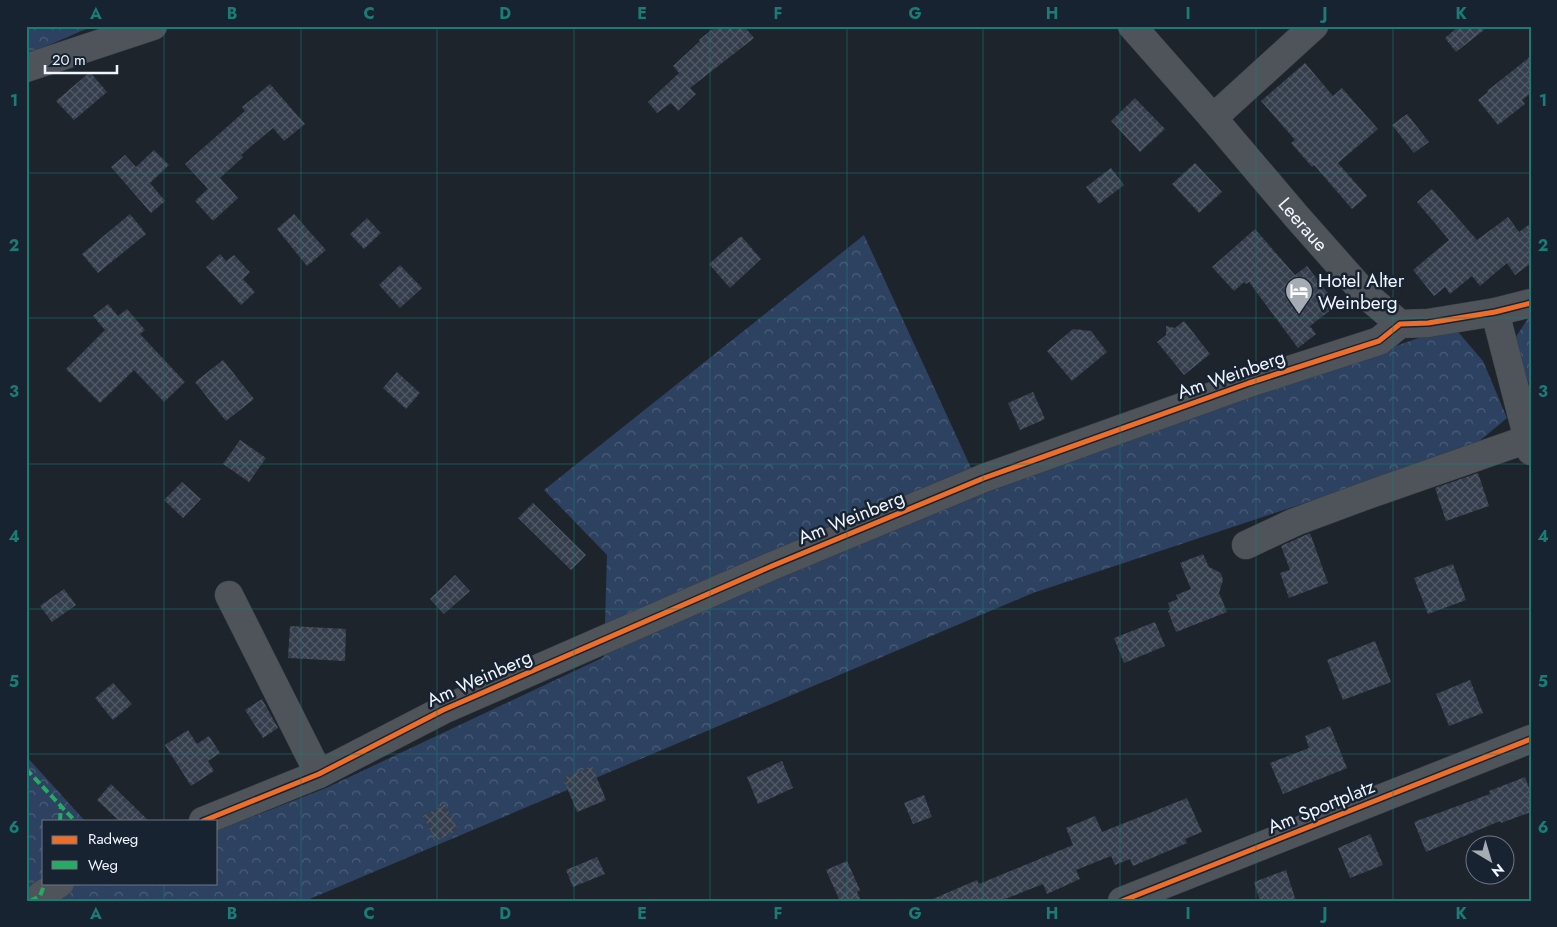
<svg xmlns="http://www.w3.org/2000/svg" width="1557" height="927" font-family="Jost,sans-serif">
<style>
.forest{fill:url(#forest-crowns)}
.building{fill:url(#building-cross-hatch)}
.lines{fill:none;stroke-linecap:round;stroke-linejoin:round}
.minor-casing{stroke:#3b4046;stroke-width:29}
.minor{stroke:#4f545b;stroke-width:28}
.quiet{stroke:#26ab63;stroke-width:4;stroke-dasharray:8 4;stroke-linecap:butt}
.cycleway-casing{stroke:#182332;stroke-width:8}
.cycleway{stroke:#ee6e29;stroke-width:5}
.grid{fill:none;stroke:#1a7c75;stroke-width:1;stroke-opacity:0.55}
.labels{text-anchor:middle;stroke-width:5;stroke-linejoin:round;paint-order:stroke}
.street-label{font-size:19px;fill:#eff5fe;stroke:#182332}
.poi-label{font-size:19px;fill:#eff5fe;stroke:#182332;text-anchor:start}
.neatline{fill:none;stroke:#1a7c75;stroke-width:2}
.grid-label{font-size:16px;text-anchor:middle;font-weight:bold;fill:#1a7c75}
</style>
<defs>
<pattern id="forest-crowns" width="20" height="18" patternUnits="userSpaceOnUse" patternTransform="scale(1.25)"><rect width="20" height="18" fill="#2d4160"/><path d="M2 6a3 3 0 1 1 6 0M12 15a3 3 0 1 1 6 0" fill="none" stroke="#4c5d78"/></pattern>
<pattern id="building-cross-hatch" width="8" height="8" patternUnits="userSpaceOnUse" patternTransform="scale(1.25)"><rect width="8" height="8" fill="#353e4c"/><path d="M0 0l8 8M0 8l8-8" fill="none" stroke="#535a67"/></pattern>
</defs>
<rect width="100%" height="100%" fill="#1e242c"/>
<path class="forest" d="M 26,26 L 93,26 L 26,55 Z
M 864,235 L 983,494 L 1134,437 L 1453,326 L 1483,361 L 1507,418 L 1471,448 L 1033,593 L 305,901 L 26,901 L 26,756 L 85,821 L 44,821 L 44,883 L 216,883 L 216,831 L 326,788 L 604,657 L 607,555 L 544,490 Z
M 1531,317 L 1531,390 L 1514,340 L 1528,318 Z"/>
<path class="building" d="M 716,26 L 744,26 L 754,38 L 690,88 L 696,94 L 678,111 L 671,103 L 657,113 L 648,102 L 679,73 L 673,66 L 700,41 L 699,40 Z
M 1459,26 L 1489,26 L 1456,52 L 1445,38 Z
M 1531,56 L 1531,93 L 1522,100 L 1525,104 L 1498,125 L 1478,100 L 1488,92 L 1487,91 Z
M 1305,63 L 1333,96 L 1342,88 L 1378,129 L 1338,163 L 1367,196 L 1352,209 L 1314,165 L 1312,167 L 1291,143 L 1295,140 L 1261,101 Z
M 90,72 L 107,92 L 74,120 L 56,101 Z
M 270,84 L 305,124 L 284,141 L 273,128 L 241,155 L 243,157 L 220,178 L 238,198 L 213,221 L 195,201 L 213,184 L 208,189 L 185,164 L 245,111 L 242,107 Z
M 1135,98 L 1165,129 L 1140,152 L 1111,121 Z
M 1407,114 L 1429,142 L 1414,153 L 1392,125 Z
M 154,150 L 169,165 L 150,183 L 165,201 L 151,213 L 111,167 L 125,155 L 136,167 Z
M 1195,163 L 1222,192 L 1199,213 L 1172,184 Z
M 1111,168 L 1124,185 L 1099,204 L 1086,187 Z
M 1432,189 L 1477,240 L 1508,217 L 1519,232 L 1531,223 L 1531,263 L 1515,275 L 1507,263 L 1480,286 L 1472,276 L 1450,294 L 1445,287 L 1434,296 L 1413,270 L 1449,240 L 1417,202 Z
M 130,214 L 146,234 L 98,273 L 82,254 Z
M 294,214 L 326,250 L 307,266 L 277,229 Z
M 367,218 L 381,233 L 364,249 L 350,234 Z
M 1255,229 L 1295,275 L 1307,266 L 1337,305 L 1310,326 L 1316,334 L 1298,348 L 1249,282 L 1246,284 L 1244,282 L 1234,291 L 1212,267 Z
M 741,236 L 761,259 L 730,288 L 709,264 Z
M 220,254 L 226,261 L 234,255 L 250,272 L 243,279 L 255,292 L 241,305 L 206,267 Z
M 400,265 L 422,288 L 400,308 L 379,285 Z
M 108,304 L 118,316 L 127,309 L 145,330 L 140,334 L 185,382 L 164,402 L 134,370 L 100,403 L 66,369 L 105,330 L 93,316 Z
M 1184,321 L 1210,354 L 1184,375 L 1157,342 L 1166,335 L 1166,326 L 1175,328 Z
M 1073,329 L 1091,331 L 1107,352 L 1072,381 L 1047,351 Z
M 223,360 L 254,399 L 226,421 L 195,382 Z
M 397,372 L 420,393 L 406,409 L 383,388 Z
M 1033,392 L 1045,419 L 1020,430 L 1008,403 Z
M 240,440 L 266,458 L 249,482 L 223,464 Z
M 1478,473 L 1489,506 L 1446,521 L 1435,488 Z
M 182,482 L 201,499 L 183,518 L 164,500 Z
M 533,503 L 586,555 L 571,570 L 518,518 Z
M 1310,533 L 1328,583 L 1289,598 L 1280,573 L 1290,570 L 1281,546 Z
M 1203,554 L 1209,567 L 1221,573 L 1223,580 L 1219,593 L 1227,612 L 1176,632 L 1168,611 L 1170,610 L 1168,603 L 1178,599 L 1176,595 L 1191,589 L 1180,563 Z
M 1453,564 L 1466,600 L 1428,614 L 1414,578 Z
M 455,575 L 470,591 L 444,614 L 430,599 Z
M 64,589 L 76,605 L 52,622 L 40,606 Z
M 1155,622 L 1165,646 L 1124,663 L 1114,638 Z
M 290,626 L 346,629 L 345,661 L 288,658 Z
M 1375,641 L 1391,682 L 1343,700 L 1327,660 Z
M 1470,680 L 1483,713 L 1449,726 L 1436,694 Z
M 113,683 L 132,704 L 113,720 L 95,698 Z
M 262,699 L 278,728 L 263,738 L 245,710 Z
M 1330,726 L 1347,768 L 1283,794 L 1270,763 L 1309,748 L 1305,736 Z
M 188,730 L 197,744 L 209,736 L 220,753 L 208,761 L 214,771 L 191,786 L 165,745 Z
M 782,761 L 793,788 L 758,804 L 747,777 Z
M 592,766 L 606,800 L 577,812 L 563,778 Z
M 1525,777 L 1531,793 L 1531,812 L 1501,823 L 1500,821 L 1426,852 L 1414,822 L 1490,794 L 1489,791 Z
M 111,784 L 149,821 L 119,821 L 97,800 Z
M 924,795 L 932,817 L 913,824 L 904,803 Z
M 1187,798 L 1202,832 L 1185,839 L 1187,843 L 1133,866 L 1130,859 L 1115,865 L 1111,856 L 1076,870 L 1080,879 L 1047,894 L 1043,884 L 1000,901 L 928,901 L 977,880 L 979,884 L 1073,845 L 1066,828 L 1095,816 L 1102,832 Z
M 445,804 L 458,830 L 436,841 L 423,816 Z
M 1370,834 L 1383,865 L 1350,878 L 1338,848 Z
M 597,857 L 605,874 L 573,887 L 566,870 Z
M 847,861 L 860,890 L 857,892 L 861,901 L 840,901 L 826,870 Z
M 1286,870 L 1296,901 L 1260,901 L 1254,882 Z"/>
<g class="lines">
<defs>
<g id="minor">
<path id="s1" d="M 1132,26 L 1213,118 L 1297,217 L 1367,296 L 1400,324"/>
<path d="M 26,68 L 153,26"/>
<path d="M 1213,118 L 1314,26"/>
<path d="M 1495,312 L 1531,451"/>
<path d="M 1246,545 L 1295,522 L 1365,496 L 1528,439"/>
<path d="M 229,595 L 319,774"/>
<path d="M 203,821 L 319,774 L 443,710 L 772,566 L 984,478 L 1249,383 L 1379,341 L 1400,324 L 1428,323 L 1495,312 L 1531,303"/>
<path d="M 38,901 L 40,896 L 60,883"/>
<path d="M 1122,901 L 1531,739"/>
</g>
</defs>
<use href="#minor" class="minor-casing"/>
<use href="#minor" class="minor"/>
<path class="quiet" d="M 26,769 L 75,821
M 60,821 L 61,806
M 30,901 L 40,896 L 45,883"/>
<defs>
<path id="cycleway" d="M 203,821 L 319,774 L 443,710 L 772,566 L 984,478 L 1249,383 L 1379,341 L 1400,324 L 1428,323 L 1495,312 L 1531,303
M 1122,901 L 1531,739"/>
</defs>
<use href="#cycleway" class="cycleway-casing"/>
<use href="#cycleway" class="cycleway"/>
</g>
<path class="grid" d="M 164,26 L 164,821M 301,26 L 301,901M 437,26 L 437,901M 574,26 L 574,901M 710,26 L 710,901M 847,26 L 847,901M 983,26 L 983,901M 1120,26 L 1120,901M 1256,26 L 1256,901M 1393,26 L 1393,901M 26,173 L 1531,173M 26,318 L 1531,318M 26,464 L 1531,464M 26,609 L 1531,609M 26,754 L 1531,754M 164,883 L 164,901"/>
<defs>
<symbol id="hotel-pin" viewBox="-11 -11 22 30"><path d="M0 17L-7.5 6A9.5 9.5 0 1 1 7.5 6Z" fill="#a6acb4" stroke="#182332"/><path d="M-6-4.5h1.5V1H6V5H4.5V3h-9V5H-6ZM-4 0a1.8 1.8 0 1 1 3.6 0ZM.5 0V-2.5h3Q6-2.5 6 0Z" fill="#fff"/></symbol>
</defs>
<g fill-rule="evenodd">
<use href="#hotel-pin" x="1283" y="275" width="32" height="43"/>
</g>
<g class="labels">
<g class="street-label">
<text dy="7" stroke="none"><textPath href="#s1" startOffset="262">Leeraue</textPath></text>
<text transform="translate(1231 374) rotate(-19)" y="7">Am Weinberg</text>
<text transform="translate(851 517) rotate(-22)" y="7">Am Weinberg</text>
<text transform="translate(479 678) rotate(-24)" y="7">Am Weinberg</text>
<text transform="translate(1321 806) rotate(-22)" y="7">Am Sportplatz</text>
</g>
<g class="poi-label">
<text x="1318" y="287">Hotel Alter<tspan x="1318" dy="22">Weinberg</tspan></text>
</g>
</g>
<rect width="1557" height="927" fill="none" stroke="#182332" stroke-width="55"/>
<rect x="42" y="820" width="175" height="65" fill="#182332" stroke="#6e7784"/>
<rect x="52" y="836" width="25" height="8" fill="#ee6e29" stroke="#6e7784"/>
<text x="88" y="844" font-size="15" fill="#eff5fe">Radweg</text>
<rect x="52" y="861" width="25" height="8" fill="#26ab63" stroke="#6e7784"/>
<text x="88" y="870" font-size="15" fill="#eff5fe">Weg</text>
<g transform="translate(1490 860) rotate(142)"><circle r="24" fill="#182332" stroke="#6e7784"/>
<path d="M0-4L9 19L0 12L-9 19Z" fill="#a6acb4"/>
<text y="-8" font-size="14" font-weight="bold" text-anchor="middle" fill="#eff5fe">N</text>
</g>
<path d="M45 65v8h72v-8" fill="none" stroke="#eff5fe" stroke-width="2.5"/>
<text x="52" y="65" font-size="15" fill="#eff5fe" stroke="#182332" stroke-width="4" paint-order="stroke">20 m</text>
<rect x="28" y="28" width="1502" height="872" class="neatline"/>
<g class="grid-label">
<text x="96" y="19">A</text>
<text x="232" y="19">B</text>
<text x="369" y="19">C</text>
<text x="505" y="19">D</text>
<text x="642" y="19">E</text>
<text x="778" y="19">F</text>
<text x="915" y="19">G</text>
<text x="1052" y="19">H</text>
<text x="1188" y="19">I</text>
<text x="1325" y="19">J</text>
<text x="1461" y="19">K</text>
<text x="14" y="106">1</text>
<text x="1543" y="106">1</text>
<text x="14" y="251">2</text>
<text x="1543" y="251">2</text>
<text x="14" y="397">3</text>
<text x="1543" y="397">3</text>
<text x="14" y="542">4</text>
<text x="1543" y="542">4</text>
<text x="14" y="687">5</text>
<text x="1543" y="687">5</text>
<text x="14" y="833">6</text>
<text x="1543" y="833">6</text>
<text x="96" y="919">A</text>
<text x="232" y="919">B</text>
<text x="369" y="919">C</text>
<text x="505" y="919">D</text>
<text x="642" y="919">E</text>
<text x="778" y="919">F</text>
<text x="915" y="919">G</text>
<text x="1052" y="919">H</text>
<text x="1188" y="919">I</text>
<text x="1325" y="919">J</text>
<text x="1461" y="919">K</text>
</g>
</svg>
